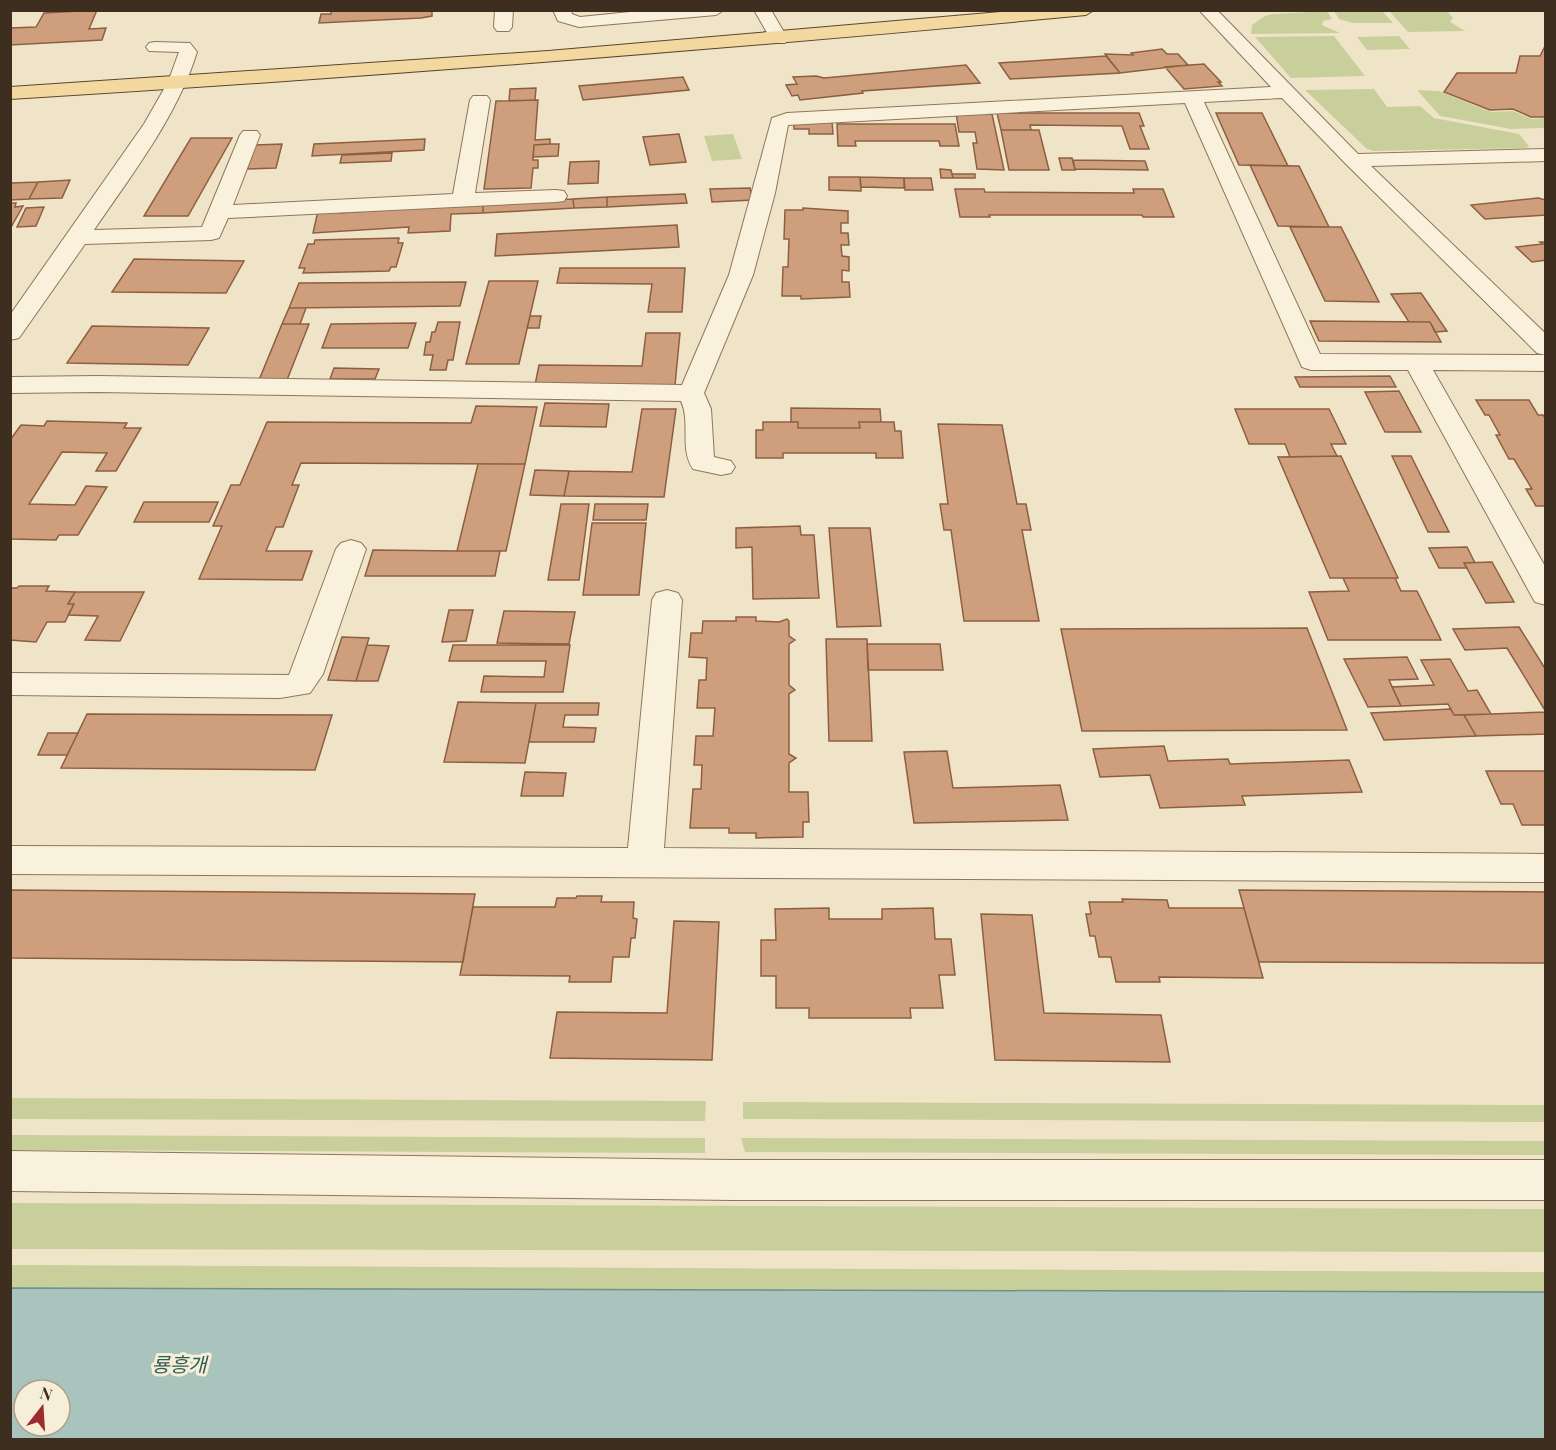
<svg xmlns="http://www.w3.org/2000/svg" width="1556" height="1450" font-family="'Playfair Display','Noto Sans KR',serif">
<style>
.green{fill:#c9cf9b}
.water{fill:#a9c4bc;stroke:#6f938a;stroke-width:1.5;fill-rule:evenodd}
.building{fill:#cf9f7d;stroke:#8d5f41;stroke-width:1.5}
.lines{fill:none;stroke-linecap:round;stroke-linejoin:round}
.minor-casing{stroke:#8d765c;stroke-width:2}
.major-casing{stroke:#5b4430;stroke-width:2}
.minor{fill:#faf1dc;fill-rule:evenodd}
.major{fill:#f3d9a0;fill-rule:evenodd}
.labels{text-anchor:middle;stroke-width:6;stroke-linejoin:round;paint-order:stroke}
.near-water-label{font-size:20px;font-style:italic;fill:#2f5d5a;stroke:#f7eed8}
</style>
<rect width="100%" height="100%" fill="#f0e4c8"/>
<path class="green" d="M 1327,11 L 1332,19 L 1323,21 L 1322,25 L 1340,33 L 1251,34 L 1252,25 L 1265,16 L 1272,14 Z
M 1334,11 L 1382,11 L 1393,23 L 1353,23 L 1339,19 Z
M 1389,11 L 1447,11 L 1453,18 L 1450,22 L 1465,31 L 1408,32 Z
M 1334,36 L 1365,76 L 1291,78 L 1255,37 Z
M 1399,36 L 1410,49 L 1367,50 L 1357,37 Z
M 1374,89 L 1387,107 L 1420,106 L 1434,118 L 1519,134 L 1529,146 L 1526,148 L 1373,151 L 1367,149 L 1305,90 Z
M 1417,90 L 1439,91 L 1491,112 L 1513,111 L 1532,119 L 1545,118 L 1545,128 L 1511,129 L 1440,116 Z
M 733,134 L 742,159 L 712,161 L 704,136 Z
M 11,1098 L 706,1101 L 705,1121 L 11,1119 Z
M 743,1102 L 1545,1105 L 1546,1122 L 743,1119 Z
M 11,1135 L 705,1138 L 705,1153 L 11,1150 Z
M 741,1138 L 1545,1141 L 1546,1155 L 752,1152 L 745,1152 Z
M 11,1203 L 1545,1209 L 1546,1252 L 11,1249 Z
M 11,1265 L 1546,1272 L 1545,1292 L 11,1288 Z"/>
<path class="water" d="M 11,1288 L 1545,1292 L 1545,1439 L 11,1439 ZM 24,1390 L 60,1390 L 60,1426 L 24,1426 Z"/>
<path class="building" d="M 97,10 L 89,29 L 106,28 L 102,40 L 10,45 L 10,28 L 36,27 L 44,13 Z
M 331,10 L 432,10 L 432,16 L 421,18 L 319,23 L 321,14 L 331,14 Z
M 1546,44 L 1546,117 L 1531,117 L 1513,109 L 1490,110 L 1444,92 L 1457,73 L 1516,73 L 1520,56 L 1540,56 Z
M 1162,49 L 1167,54 L 1178,54 L 1188,65 L 1120,73 L 1105,54 L 1133,55 L 1131,53 Z
M 1106,56 L 1120,73 L 1010,79 L 999,63 Z
M 1204,64 L 1221,82 L 1218,82 L 1222,86 L 1184,89 L 1165,67 Z
M 966,65 L 980,83 L 862,91 L 863,93 L 800,100 L 798,95 L 792,96 L 786,85 L 797,84 L 793,77 L 816,76 L 824,78 Z
M 683,77 L 689,90 L 583,100 L 579,86 Z
M 536,88 L 535,100 L 509,101 L 510,89 Z
M 538,100 L 535,140 L 550,139 L 550,144 L 534,145 L 533,160 L 538,160 L 538,168 L 533,168 L 531,188 L 484,189 L 496,101 Z
M 956,113 L 992,114 L 1004,170 L 977,169 L 973,143 L 977,143 L 975,132 L 959,132 Z
M 997,113 L 1139,113 L 1144,126 L 1140,126 L 1149,149 L 1130,149 L 1122,126 L 1030,125 L 1031,130 L 1001,130 Z
M 1216,113 L 1262,113 L 1288,166 L 1239,165 Z
M 794,121 L 832,121 L 833,134 L 809,134 L 809,129 L 794,129 Z
M 837,124 L 955,124 L 959,146 L 940,146 L 939,141 L 855,141 L 856,146 L 838,146 Z
M 1001,130 L 1039,130 L 1049,170 L 1009,170 Z
M 679,134 L 686,162 L 650,165 L 643,137 Z
M 191,138 L 232,138 L 188,216 L 144,216 Z
M 425,139 L 424,150 L 312,156 L 314,144 Z
M 282,144 L 276,168 L 247,169 L 254,145 Z
M 550,144 L 559,144 L 558,156 L 533,157 L 534,145 Z
M 392,153 L 391,161 L 340,163 L 342,155 Z
M 1059,158 L 1072,158 L 1075,170 L 1062,170 Z
M 1073,160 L 1145,161 L 1148,170 L 1075,169 Z
M 599,161 L 598,183 L 568,184 L 570,162 Z
M 1250,165 L 1299,166 L 1329,227 L 1278,226 Z
M 940,169 L 951,170 L 953,178 L 941,178 Z
M 952,174 L 975,174 L 975,178 L 953,178 Z
M 829,177 L 860,177 L 861,191 L 829,190 Z
M 860,177 L 904,178 L 904,188 L 861,187 Z
M 904,178 L 931,178 L 933,190 L 905,190 Z
M 70,180 L 62,198 L 29,199 L 38,182 Z
M 38,182 L 29,199 L 10,200 L 10,183 Z
M 750,188 L 753,200 L 712,202 L 710,189 Z
M 955,189 L 984,189 L 985,192 L 1134,193 L 1133,189 L 1163,189 L 1174,217 L 1143,217 L 1142,215 L 989,215 L 990,217 L 960,217 Z
M 685,194 L 687,203 L 607,207 L 607,197 Z
M 607,197 L 607,207 L 574,208 L 573,199 Z
M 1538,198 L 1546,200 L 1546,215 L 1485,219 L 1471,205 Z
M 573,199 L 574,208 L 483,213 L 483,203 Z
M 10,203 L 16,203 L 15,207 L 23,206 L 10,229 Z
M 483,203 L 483,213 L 451,214 L 450,231 L 408,233 L 409,227 L 313,233 L 318,211 L 342,210 L 341,213 Z
M 44,207 L 36,226 L 17,227 L 26,208 Z
M 803,208 L 848,211 L 848,223 L 841,223 L 841,233 L 848,233 L 849,245 L 841,245 L 842,256 L 849,257 L 849,271 L 842,270 L 842,282 L 849,282 L 850,297 L 801,299 L 801,296 L 782,296 L 783,267 L 788,267 L 789,239 L 784,239 L 785,210 L 803,210 Z
M 677,225 L 679,247 L 495,256 L 497,234 Z
M 1290,227 L 1341,227 L 1379,302 L 1325,301 Z
M 399,238 L 398,243 L 403,243 L 396,267 L 391,267 L 389,271 L 303,273 L 305,268 L 299,268 L 308,244 L 314,244 L 315,240 Z
M 1540,242 L 1546,242 L 1546,260 L 1532,262 L 1516,247 L 1543,244 Z
M 134,259 L 244,261 L 226,293 L 112,292 Z
M 560,268 L 685,268 L 682,312 L 648,312 L 652,284 L 557,283 Z
M 489,281 L 538,281 L 519,364 L 466,364 Z
M 466,282 L 460,306 L 289,308 L 299,283 Z
M 1421,293 L 1447,331 L 1435,332 L 1430,322 L 1409,322 L 1391,294 Z
M 289,308 L 306,308 L 300,324 L 282,324 Z
M 530,316 L 541,316 L 539,328 L 527,328 Z
M 1310,321 L 1430,322 L 1441,342 L 1319,341 Z
M 438,322 L 460,322 L 453,360 L 448,360 L 446,370 L 430,370 L 433,355 L 424,355 L 426,342 L 430,342 L 432,332 L 435,332 Z
M 416,323 L 408,348 L 322,348 L 331,324 Z
M 282,324 L 309,324 L 287,380 L 259,380 Z
M 92,326 L 209,328 L 188,365 L 67,363 Z
M 646,333 L 680,333 L 675,385 L 535,385 L 539,365 L 642,366 Z
M 334,368 L 379,369 L 375,379 L 330,379 Z
M 1390,376 L 1396,387 L 1300,387 L 1295,377 Z
M 1399,391 L 1421,432 L 1385,432 L 1365,392 Z
M 1476,400 L 1529,400 L 1538,415 L 1543,415 L 1546,419 L 1546,506 L 1536,506 L 1526,489 L 1532,489 L 1514,459 L 1509,459 L 1496,435 L 1500,435 L 1489,415 L 1485,415 Z
M 545,403 L 609,404 L 606,427 L 540,426 Z
M 476,406 L 537,407 L 525,464 L 301,463 L 292,485 L 299,485 L 283,527 L 276,527 L 266,551 L 312,551 L 302,580 L 199,579 L 222,526 L 213,526 L 231,485 L 240,485 L 267,422 L 471,423 Z
M 791,408 L 880,409 L 881,422 L 859,422 L 860,428 L 798,428 L 798,422 L 791,422 Z
M 642,409 L 676,409 L 664,497 L 564,496 L 569,471 L 632,472 Z
M 1235,409 L 1329,409 L 1346,444 L 1331,444 L 1337,456 L 1290,457 L 1285,444 L 1249,444 Z
M 47,421 L 127,423 L 124,428 L 141,428 L 116,471 L 96,471 L 107,453 L 62,452 L 29,504 L 75,505 L 86,486 L 107,487 L 78,535 L 59,535 L 56,540 L 10,539 L 10,440 L 21,425 L 44,426 Z
M 763,422 L 798,422 L 798,428 L 860,428 L 859,422 L 894,422 L 895,431 L 901,431 L 903,458 L 876,458 L 876,453 L 783,453 L 783,458 L 756,458 L 756,430 L 763,430 Z
M 938,424 L 1002,425 L 1017,504 L 1026,504 L 1031,530 L 1022,530 L 1039,621 L 964,621 L 951,530 L 944,530 L 940,504 L 948,504 Z
M 1341,456 L 1398,578 L 1330,578 L 1278,457 Z
M 1392,456 L 1411,456 L 1449,532 L 1428,532 Z
M 478,464 L 525,464 L 506,551 L 457,551 Z
M 535,470 L 569,471 L 564,496 L 530,495 Z
M 144,502 L 218,502 L 209,522 L 134,522 Z
M 561,504 L 589,504 L 579,580 L 548,580 Z
M 595,504 L 648,504 L 646,520 L 593,520 Z
M 592,523 L 646,523 L 639,595 L 583,595 Z
M 800,526 L 801,535 L 814,535 L 819,598 L 753,599 L 752,547 L 736,548 L 736,528 Z
M 829,528 L 870,528 L 881,626 L 837,627 Z
M 1467,547 L 1475,563 L 1464,563 L 1467,568 L 1439,568 L 1429,548 Z
M 373,550 L 457,551 L 500,551 L 495,576 L 365,576 Z
M 1492,562 L 1514,602 L 1486,603 L 1464,563 Z
M 1343,578 L 1395,578 L 1401,591 L 1417,591 L 1441,640 L 1328,640 L 1309,592 L 1349,591 Z
M 19,586 L 49,586 L 46,591 L 75,592 L 68,604 L 74,604 L 65,622 L 47,622 L 36,642 L 10,640 L 10,588 L 17,588 Z
M 75,592 L 144,592 L 120,641 L 85,640 L 98,616 L 68,615 L 74,604 L 68,604 Z
M 449,610 L 473,610 L 466,641 L 442,642 Z
M 504,611 L 575,612 L 569,644 L 497,643 Z
M 736,617 L 756,617 L 756,621 L 779,622 L 787,619 L 789,621 L 789,636 L 795,640 L 789,644 L 789,685 L 795,690 L 789,694 L 789,754 L 796,758 L 789,763 L 789,792 L 808,792 L 809,822 L 803,822 L 803,837 L 756,838 L 756,833 L 729,833 L 729,828 L 690,828 L 693,789 L 701,789 L 702,765 L 694,765 L 696,736 L 713,736 L 715,708 L 697,708 L 699,680 L 706,680 L 707,658 L 689,657 L 691,633 L 702,633 L 703,621 L 736,621 Z
M 1519,627 L 1546,670 L 1546,712 L 1507,648 L 1465,650 L 1453,629 Z
M 1307,628 L 1347,730 L 1082,731 L 1061,629 Z
M 342,637 L 369,638 L 356,681 L 328,680 Z
M 826,639 L 867,639 L 872,741 L 829,741 Z
M 867,644 L 940,644 L 943,670 L 868,670 Z
M 367,645 L 389,646 L 378,681 L 356,681 Z
M 453,645 L 570,645 L 563,692 L 481,692 L 484,676 L 544,677 L 546,661 L 449,661 Z
M 1407,657 L 1418,679 L 1389,680 L 1401,706 L 1368,707 L 1344,659 Z
M 1450,659 L 1468,691 L 1477,690 L 1491,714 L 1454,715 L 1448,704 L 1401,706 L 1392,687 L 1434,685 L 1421,660 Z
M 458,702 L 536,703 L 525,763 L 444,762 Z
M 536,703 L 599,703 L 598,715 L 565,715 L 563,727 L 596,728 L 594,742 L 529,742 Z
M 1451,709 L 1454,715 L 1464,715 L 1476,736 L 1384,740 L 1371,713 Z
M 1545,712 L 1546,734 L 1476,736 L 1464,715 Z
M 87,714 L 332,715 L 315,770 L 61,768 Z
M 48,733 L 78,733 L 67,755 L 38,755 Z
M 1164,746 L 1168,761 L 1228,759 L 1230,764 L 1349,760 L 1362,792 L 1242,796 L 1245,805 L 1160,808 L 1150,775 L 1100,777 L 1093,749 Z
M 947,751 L 953,788 L 1060,785 L 1068,820 L 914,823 L 904,752 Z
M 1486,771 L 1546,771 L 1546,825 L 1522,825 L 1513,804 L 1501,804 Z
M 525,772 L 566,773 L 563,796 L 521,796 Z
M 10,890 L 475,894 L 463,962 L 10,958 Z
M 1239,890 L 1546,892 L 1546,963 L 1259,962 Z
M 577,896 L 602,896 L 601,902 L 634,902 L 633,918 L 637,919 L 635,938 L 631,938 L 629,957 L 613,957 L 611,982 L 569,982 L 570,976 L 460,975 L 473,907 L 555,907 L 557,898 L 576,898 Z
M 1122,899 L 1167,900 L 1169,908 L 1244,908 L 1263,978 L 1159,977 L 1160,982 L 1116,982 L 1111,957 L 1099,957 L 1095,936 L 1090,936 L 1086,914 L 1091,914 L 1089,902 L 1123,902 Z
M 829,908 L 829,919 L 882,919 L 882,909 L 933,908 L 935,939 L 951,939 L 955,975 L 939,975 L 943,1008 L 910,1008 L 911,1018 L 809,1018 L 809,1008 L 776,1008 L 776,976 L 761,976 L 761,940 L 776,940 L 775,909 Z
M 981,914 L 1032,915 L 1044,1013 L 1161,1015 L 1170,1062 L 995,1060 Z
M 674,921 L 719,922 L 712,1060 L 550,1058 L 557,1012 L 667,1013 Z"/>
<g class="lines">
<defs>
<path id="minor" d="M 495,10 L 513,10 L 512,27 L 509,31 L 497,31 L 494,27 Z
M 553,10 L 571,10 L 572,14 L 580,17 L 650,10 L 724,10 L 716,15 L 579,27 L 558,21 Z
M 754,10 L 771,10 L 788,39 L 785,43 L 773,43 Z
M 1199,10 L 1217,10 L 1358,154 L 1546,149 L 1546,161 L 1371,166 L 1546,334 L 1546,355 L 1537,353 L 1346,164 L 1282,98 L 1204,102 L 1320,354 L 1546,355 L 1546,371 L 1433,370 L 1546,568 L 1546,605 L 1535,602 L 1531,595 L 1408,370 L 1311,370 L 1302,367 L 1185,103 L 788,125 L 775,193 L 753,275 L 704,393 L 711,409 L 714,457 L 731,461 L 735,467 L 731,473 L 721,475 L 693,469 C 679,448 691,423 681,401 L 98,392 L 10,393 L 10,377 L 98,376 L 682,385 L 729,275 L 772,118 L 787,113 L 1271,87 Z
M 155,42 L 190,43 L 197,52 C 177,117 132,174 94,230 L 202,227 L 240,135 L 243,131 L 257,131 L 260,135 L 233,205 L 453,194 L 470,100 L 473,96 L 487,96 L 490,100 L 475,193 L 556,190 L 564,191 L 567,196 L 564,201 L 556,202 L 228,218 L 219,238 L 211,240 L 85,244 L 19,338 L 10,340 L 10,315 L 144,124 L 168,82 L 179,52 L 149,51 L 146,47 L 149,43 Z
M 351,540 L 361,543 L 366,549 L 323,674 L 310,693 L 280,698 L 10,695 L 10,673 L 289,675 L 336,549 L 341,543 Z
M 667,590 L 678,593 L 682,600 L 664,848 L 1546,854 L 1546,882 L 10,874 L 10,846 L 628,848 L 652,600 L 656,593 Z
M 10,1151 L 733,1160 L 1546,1160 L 1546,1200 L 733,1200 L 10,1191 Z"/>
<path id="major" d="M 1024,10 L 1094,10 L 1086,15 C 728,49 370,77 10,99 L 10,87 L 548,51 Z"/>
</defs>
<use href="#minor" class="minor-casing"/>
<use href="#major" class="major-casing"/>
<use href="#minor" class="minor"/>
<use href="#major" class="major"/>
</g>
<g class="labels">
<g class="near-water-label">
<text x="179" y="1372">룡흥개</text>
</g>
</g>
<rect width="1556" height="1450" fill="none" stroke="#3d2e20" stroke-width="24"/>
<g transform="translate(42 1408) rotate(17)"><circle r="28" fill="#f7eed8" stroke="#ada18e" stroke-width="1.5"/>
<path d="M0-4.5L10 22L0 15L-10 22Z" fill="#9e2a2b"/>
<text y="-9" font-size="16" font-weight="bold" text-anchor="middle" fill="#3d2e20">N</text>
</g>
</svg>
